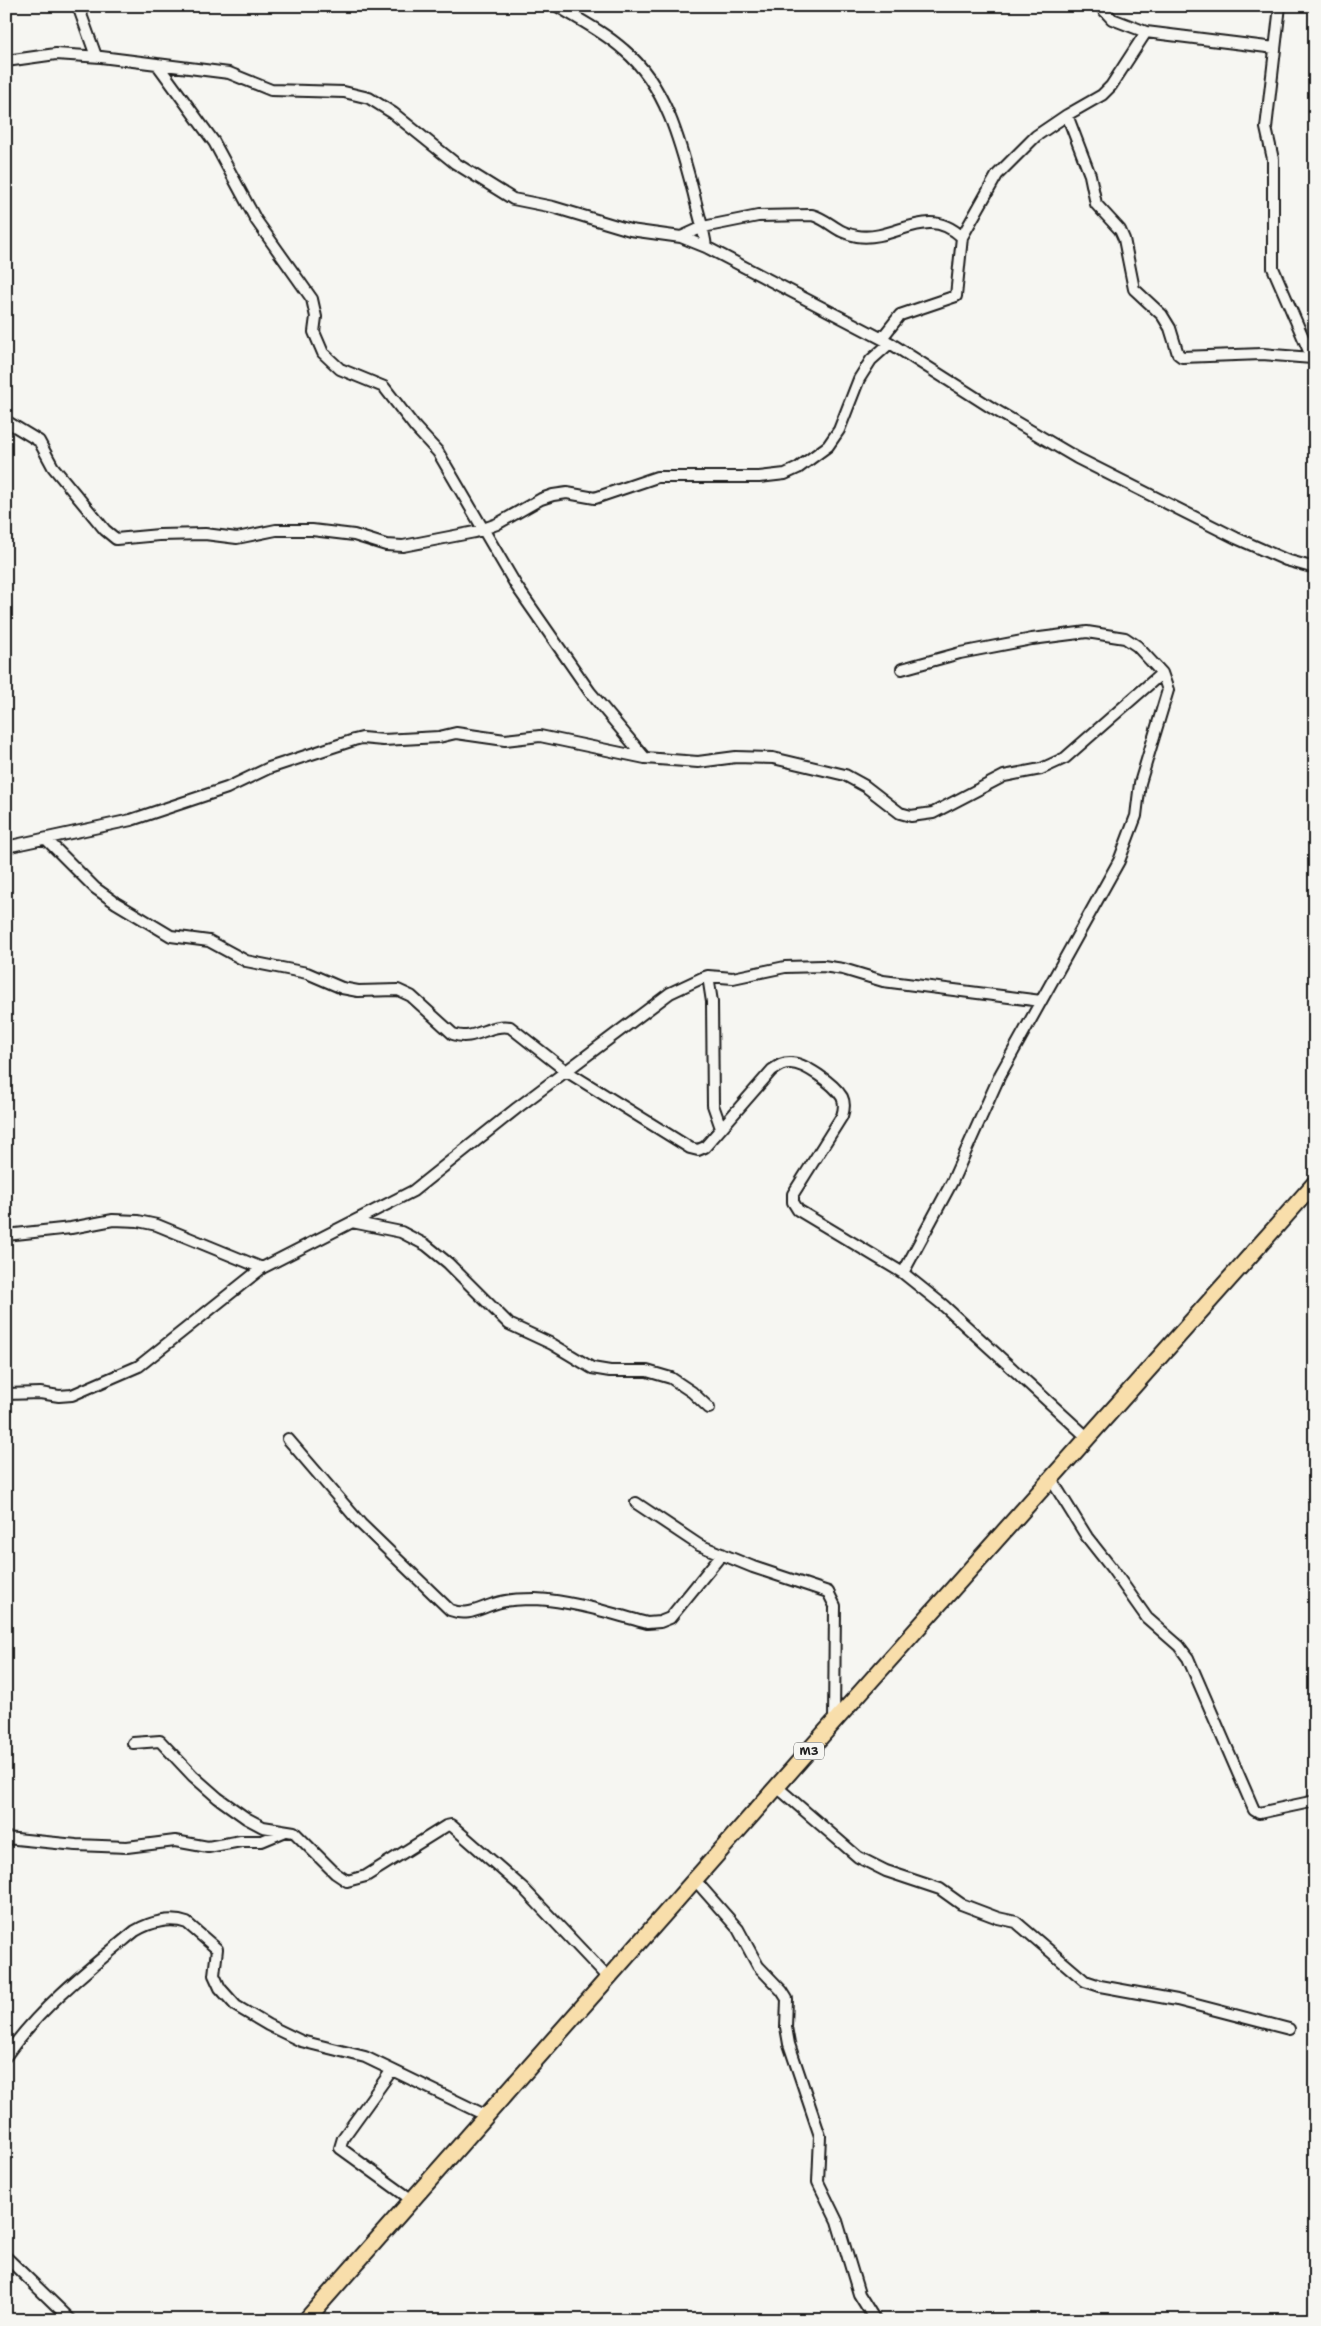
<svg xmlns="http://www.w3.org/2000/svg" width="1321" height="2326" font-family="'Shantell Sans',sans-serif">
<style>
.lines{fill:none;stroke-linecap:round;stroke-linejoin:round}
.minor-casing{stroke:#1c1c1c;stroke-width:14}
.primary-casing{stroke:#1c1c1c;stroke-width:19}
.minor{stroke:#f6f6f2;stroke-width:10}
.primary{stroke:#f8deab;stroke-width:15}
.labels{text-anchor:middle;stroke-width:4.5;stroke-linejoin:round;paint-order:stroke}
.shield{fill:#f6f6f2;stroke:#5d5d5c;stroke-width:1}
.shield-label{font-size:11px;font-weight:bold;fill:#1c1c1c}
</style>
<rect width="100%" height="100%" fill="#f6f6f2"/>
<filter id="ink" filterUnits="userSpaceOnUse"><feTurbulence type="fractalNoise" baseFrequency=".02" numOctaves="2"/><feDisplacementMap in="SourceGraphic" scale="10" xChannelSelector="R" yChannelSelector="G"/><feConvolveMatrix kernelMatrix="1 2 1 2 8 2 1 2 1" color-interpolation-filters="sRGB"/></filter>
<g filter="url(#ink)">
<g class="lines">
<defs>
<path id="minor" d="M 78,6 L 96,56
M 557,6 C 580,20 604,32 624,50 C 666,85 681,145 694,195 C 698,213 704,229 706,247
M 1100,6 L 1112,19 L 1146,32 L 1275,48
M 1280,6 L 1266,128 L 1273,159 L 1273,268 L 1312,358 L 1315,361
M 6,61 L 56,54 L 101,57 L 229,73 L 271,90 L 344,92 L 369,98 L 393,113 L 455,163 L 513,199 L 553,207 L 630,230 L 681,237 L 706,247 L 890,343 L 992,408 L 1077,458 L 1236,538 L 1286,560 L 1315,568
M 157,64 L 214,142 L 256,220 L 312,299 L 316,317 L 314,332 L 323,353 L 340,369 L 384,387 L 415,427 L 438,452 L 517,587 L 590,692 L 645,758
M 1067,115 L 1090,175 L 1096,204 L 1120,230 L 1124,239 L 1134,289 L 1162,315 L 1170,328 L 1178,354 L 1182,357 L 1262,354 L 1312,358
M 681,237 L 703,227 L 758,216 L 812,215 C 830,220 836,233 857,236 C 896,242 926,203 962,237
M 882,338 L 900,315 L 956,296 L 962,237 L 997,175 L 1036,136 L 1067,115 L 1102,95 L 1111,86 L 1146,32
M 6,421 L 39,441 L 53,467 L 105,530 L 116,539 L 159,535 L 205,534 L 237,538 L 276,530 L 312,530 L 354,535 L 386,545 L 403,546 L 475,532 L 497,524 L 541,499 L 553,495 L 567,493 L 595,498 L 657,477 L 759,477 L 785,474 L 798,468 L 828,446 L 839,430 L 859,379 L 871,360 L 890,343
M 902,669 L 960,653 L 1032,639 L 1087,632 L 1125,638 L 1137,646 L 1162,673 L 1168,690 L 1140,783 L 1136,816 L 1119,861 L 1000,1075 L 952,1182 L 903,1273
M 46,839 L 95,888 L 116,903 L 171,936 L 209,941 L 246,961 L 307,973 L 342,988 L 358,991 L 398,990 L 411,996 L 453,1034 C 474,1042 489,1023 510,1027 L 566,1071 L 690,1148 L 698,1150 L 705,1147 L 772,1070 C 778,1066 782,1063 790,1063 C 805,1063 834,1084 842,1097 C 845,1103 844,1110 842,1116 L 793,1194 L 793,1202 L 798,1210 L 903,1273 L 943,1305 L 1088,1438
M 6,847 L 131,820 L 227,788 L 269,768 L 354,740 L 362,738 L 383,740 L 439,737 L 456,733 L 505,740 L 540,736 L 645,758 L 698,762 L 736,757 L 773,758 L 845,775 L 865,786 L 900,813 L 911,816 L 933,813 L 1004,776 L 1041,769 L 1065,758 L 1162,673
M 708,976 L 712,1002 L 713,1105 L 721,1128
M 352,1222 L 401,1232 L 426,1245 L 448,1263 L 509,1324 L 552,1344 L 592,1368 L 610,1371 L 647,1371 L 671,1378 L 692,1392 L 709,1408
M 6,1235 L 71,1228 L 113,1220 L 138,1221 L 157,1225 L 262,1268
M 6,1394 L 40,1393 L 59,1396 L 72,1395 L 139,1366 L 262,1268 L 413,1191 L 517,1108 L 670,993 L 702,978 L 708,976 L 733,978 L 785,967 L 823,966 L 843,969 L 883,981 L 1041,1001
M 288,1439 L 361,1524 L 450,1610 C 469,1617 479,1608 497,1603 C 508,1599 524,1599 535,1599 C 573,1601 610,1613 647,1623 L 660,1622 L 670,1618 L 722,1554
M 1051,1479 L 1087,1537 L 1113,1570 L 1147,1618 L 1179,1646 L 1188,1658 L 1254,1810 L 1259,1813 L 1315,1801
M 636,1503 L 699,1545 L 753,1567 L 828,1592 L 835,1606 L 834,1722
M 133,1743 L 160,1741 L 193,1776 L 218,1798 L 246,1818 L 263,1827 L 294,1832 L 335,1873 L 347,1881 L 366,1876 L 446,1826 L 451,1825 L 523,1888 L 609,1979
M 777,1787 L 858,1857 L 886,1871 L 940,1889 L 961,1904 L 998,1918 L 1016,1922 L 1085,1981 L 1100,1986 L 1177,2000 L 1289,2029
M 6,1838 L 76,1845 L 127,1847 L 175,1841 L 208,1847 L 241,1841 L 262,1841 L 286,1831
M 695,1880 L 738,1929 L 758,1966 L 782,1991 L 787,1999 L 786,2027 L 789,2044 L 820,2136 L 818,2182 L 837,2221 L 859,2294 L 875,2320
M 6,2056 C 40,2007 90,1968 135,1931 C 150,1922 170,1917 187,1923 L 217,1949 L 214,1975 L 220,1988 L 236,2006 L 268,2025 L 301,2041 L 365,2057 L 392,2070 L 343,2138 L 340,2148 L 412,2200
M 392,2070 L 487,2116
M 6,2257 L 71,2320"/>
<path id="primary" d="M 306,2320 L 834,1722 L 1315,1183"/>
</defs>
<use href="#minor" class="minor-casing"/>
<use href="#primary" class="primary-casing"/>
<use href="#minor" class="minor"/>
<use href="#primary" class="primary"/>
</g>
</g>
<g class="labels">
<rect class="shield" x="794" y="1742.5" width="30" height="17" rx="4"/>
<g class="shield-label">
<text x="809" y="1755">M3</text>
</g>
</g>
<rect width="1321" height="2326" fill="none" stroke="#f6f6f2" stroke-width="25"/>
<rect x="12" y="12" width="1296" height="2301" fill="none" stroke="#1c1c1c" stroke-width="2" filter="url(#ink)"/>
</svg>
